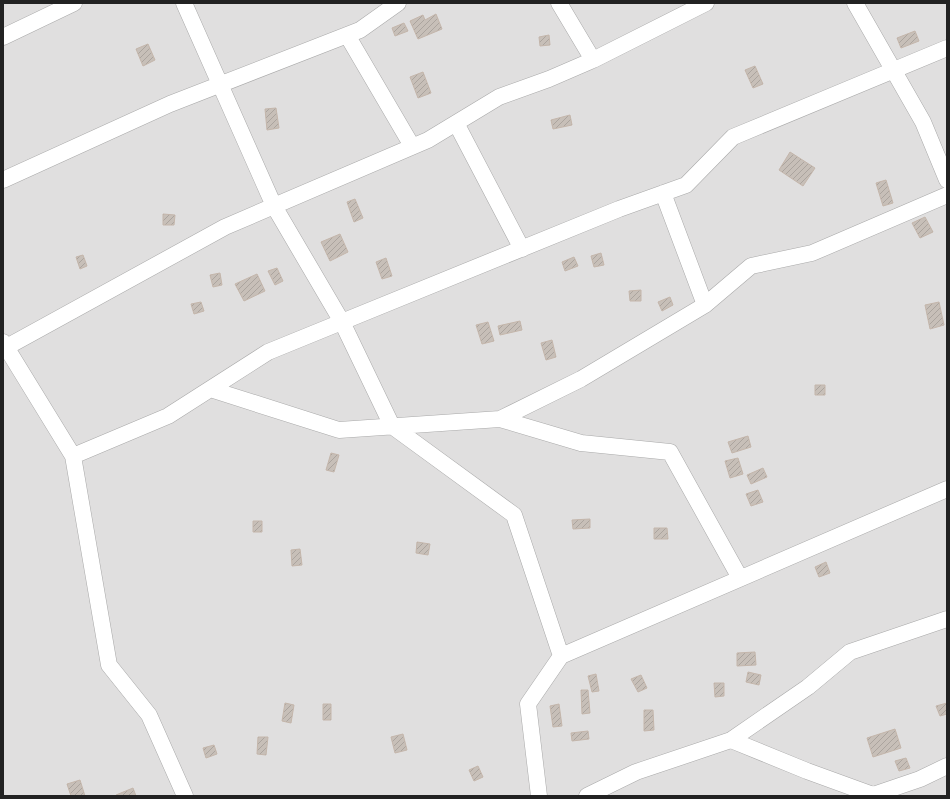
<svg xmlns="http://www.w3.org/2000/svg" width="950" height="799" font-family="Raleway,sans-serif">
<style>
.residential{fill:#e0dfdf}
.building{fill:url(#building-hatch);stroke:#c4b6ab}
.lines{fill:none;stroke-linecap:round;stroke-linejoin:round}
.minor-casing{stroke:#a9a9a9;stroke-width:17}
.minor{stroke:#fff;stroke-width:16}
</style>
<defs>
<pattern id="building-hatch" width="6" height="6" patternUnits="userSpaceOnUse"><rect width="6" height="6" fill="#c7bfb8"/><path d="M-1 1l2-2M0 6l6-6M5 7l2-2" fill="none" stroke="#aba49e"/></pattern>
</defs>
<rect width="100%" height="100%" fill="#f2efe9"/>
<path class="residential" d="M 3,3 L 947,3 L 947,796 L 3,796 Z"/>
<path class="building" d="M 436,14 L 442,29 L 418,39 L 410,21 L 423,15 L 425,20 Z
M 404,23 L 408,31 L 395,36 L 392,28 Z
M 915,31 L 919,41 L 901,48 L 897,38 Z
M 549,35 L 550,45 L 540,46 L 539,37 Z
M 148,44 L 155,60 L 143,66 L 136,49 Z
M 755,66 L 763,84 L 753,88 L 745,70 Z
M 423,72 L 431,93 L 418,98 L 410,77 Z
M 276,108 L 279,128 L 267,130 L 265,109 Z
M 570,115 L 572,125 L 553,129 L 551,120 Z
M 790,152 L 815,168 L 803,186 L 779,170 Z
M 886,180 L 893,203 L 883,206 L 876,183 Z
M 355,199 L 363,218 L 354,222 L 347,202 Z
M 163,214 L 175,215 L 174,225 L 163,225 Z
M 925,217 L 933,232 L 920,238 L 912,223 Z
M 340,234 L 348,252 L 330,261 L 321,242 Z
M 601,253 L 604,265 L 594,267 L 591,256 Z
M 83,255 L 87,266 L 80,269 L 76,257 Z
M 574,257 L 578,266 L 565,271 L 562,262 Z
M 386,258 L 392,276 L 382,279 L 376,262 Z
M 277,268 L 283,281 L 275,285 L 268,271 Z
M 220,273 L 222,285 L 213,287 L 210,275 Z
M 257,274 L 265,291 L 244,301 L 235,284 Z
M 641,290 L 641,301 L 630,301 L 629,291 Z
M 670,297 L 673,305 L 662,311 L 658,302 Z
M 201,302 L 204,311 L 194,314 L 191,304 Z
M 939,302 L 944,325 L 930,329 L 925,305 Z
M 520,321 L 522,330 L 500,335 L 498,326 Z
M 488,322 L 494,341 L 482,344 L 476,325 Z
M 552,340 L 556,357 L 546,360 L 541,343 Z
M 815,385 L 825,385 L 825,395 L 815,395 Z
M 748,436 L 751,447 L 732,453 L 728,442 Z
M 331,453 L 339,455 L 334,472 L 326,470 Z
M 738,458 L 743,474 L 730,478 L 725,461 Z
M 763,468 L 767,477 L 751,484 L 747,475 Z
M 758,490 L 763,502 L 751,506 L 746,494 Z
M 590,519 L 590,528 L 573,529 L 572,520 Z
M 253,521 L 262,521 L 262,532 L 253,532 Z
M 654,528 L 667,528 L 668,539 L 654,539 Z
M 417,542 L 430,544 L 428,555 L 416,553 Z
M 300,549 L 302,565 L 292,566 L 291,550 Z
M 826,562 L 830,573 L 819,577 L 815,567 Z
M 755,652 L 756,665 L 737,666 L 737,653 Z
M 748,672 L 761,675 L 759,685 L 746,682 Z
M 596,674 L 599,691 L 592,692 L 588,676 Z
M 641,675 L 647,688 L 638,692 L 631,679 Z
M 714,683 L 724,683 L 724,696 L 715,697 Z
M 581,690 L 588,690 L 590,713 L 582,714 Z
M 285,703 L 294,705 L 291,723 L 282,721 Z
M 947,703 L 947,714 L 940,716 L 936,706 Z
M 323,704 L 331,704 L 331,720 L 323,720 Z
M 559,704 L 562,726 L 553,727 L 550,706 Z
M 644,710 L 653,710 L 654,730 L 644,731 Z
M 895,729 L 901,748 L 873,757 L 867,738 Z
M 588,731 L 589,739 L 572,741 L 571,733 Z
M 403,734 L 407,750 L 395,753 L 391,737 Z
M 258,737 L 268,737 L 266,755 L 257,754 Z
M 214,745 L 217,754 L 206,758 L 203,748 Z
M 906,758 L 910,768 L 899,771 L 895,761 Z
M 478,766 L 483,777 L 474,781 L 469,770 Z
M 80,780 L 85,796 L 71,796 L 67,784 Z
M 133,788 L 136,796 L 116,796 L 116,795 Z"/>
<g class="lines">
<defs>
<path id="minor" d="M 184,3 L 274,206 L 342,322 L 392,426 L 514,515 L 561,656 L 528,704 L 539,796
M 559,3 L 593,60
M 855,3 L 923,122 L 947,180
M 347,35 L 412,146
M 3,37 L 74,3
M 456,123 L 522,249
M 3,180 L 170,104 L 360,30 L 398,3
M 663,193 L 705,305
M 3,342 L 73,456 L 109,665 L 149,715 L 185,796
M 3,349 L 225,227 L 428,140 L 499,97 L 549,79 L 593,60 L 706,3
M 210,389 L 339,430 L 500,419 L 581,443 L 670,452 L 740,578
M 500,419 L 581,379 L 705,305 L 751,266 L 812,253 L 947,195
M 73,456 L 168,416 L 268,352 L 619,209 L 686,185 L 733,137 L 947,48
M 561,656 L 947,489
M 731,740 L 807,771 L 873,795 L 920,779 L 947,766
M 587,796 L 636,772 L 731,740 L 808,687 L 850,652 L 947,619"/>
</defs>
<use href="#minor" class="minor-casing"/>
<use href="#minor" class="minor"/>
</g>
<rect width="950" height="799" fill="none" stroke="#222222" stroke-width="8"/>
</svg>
